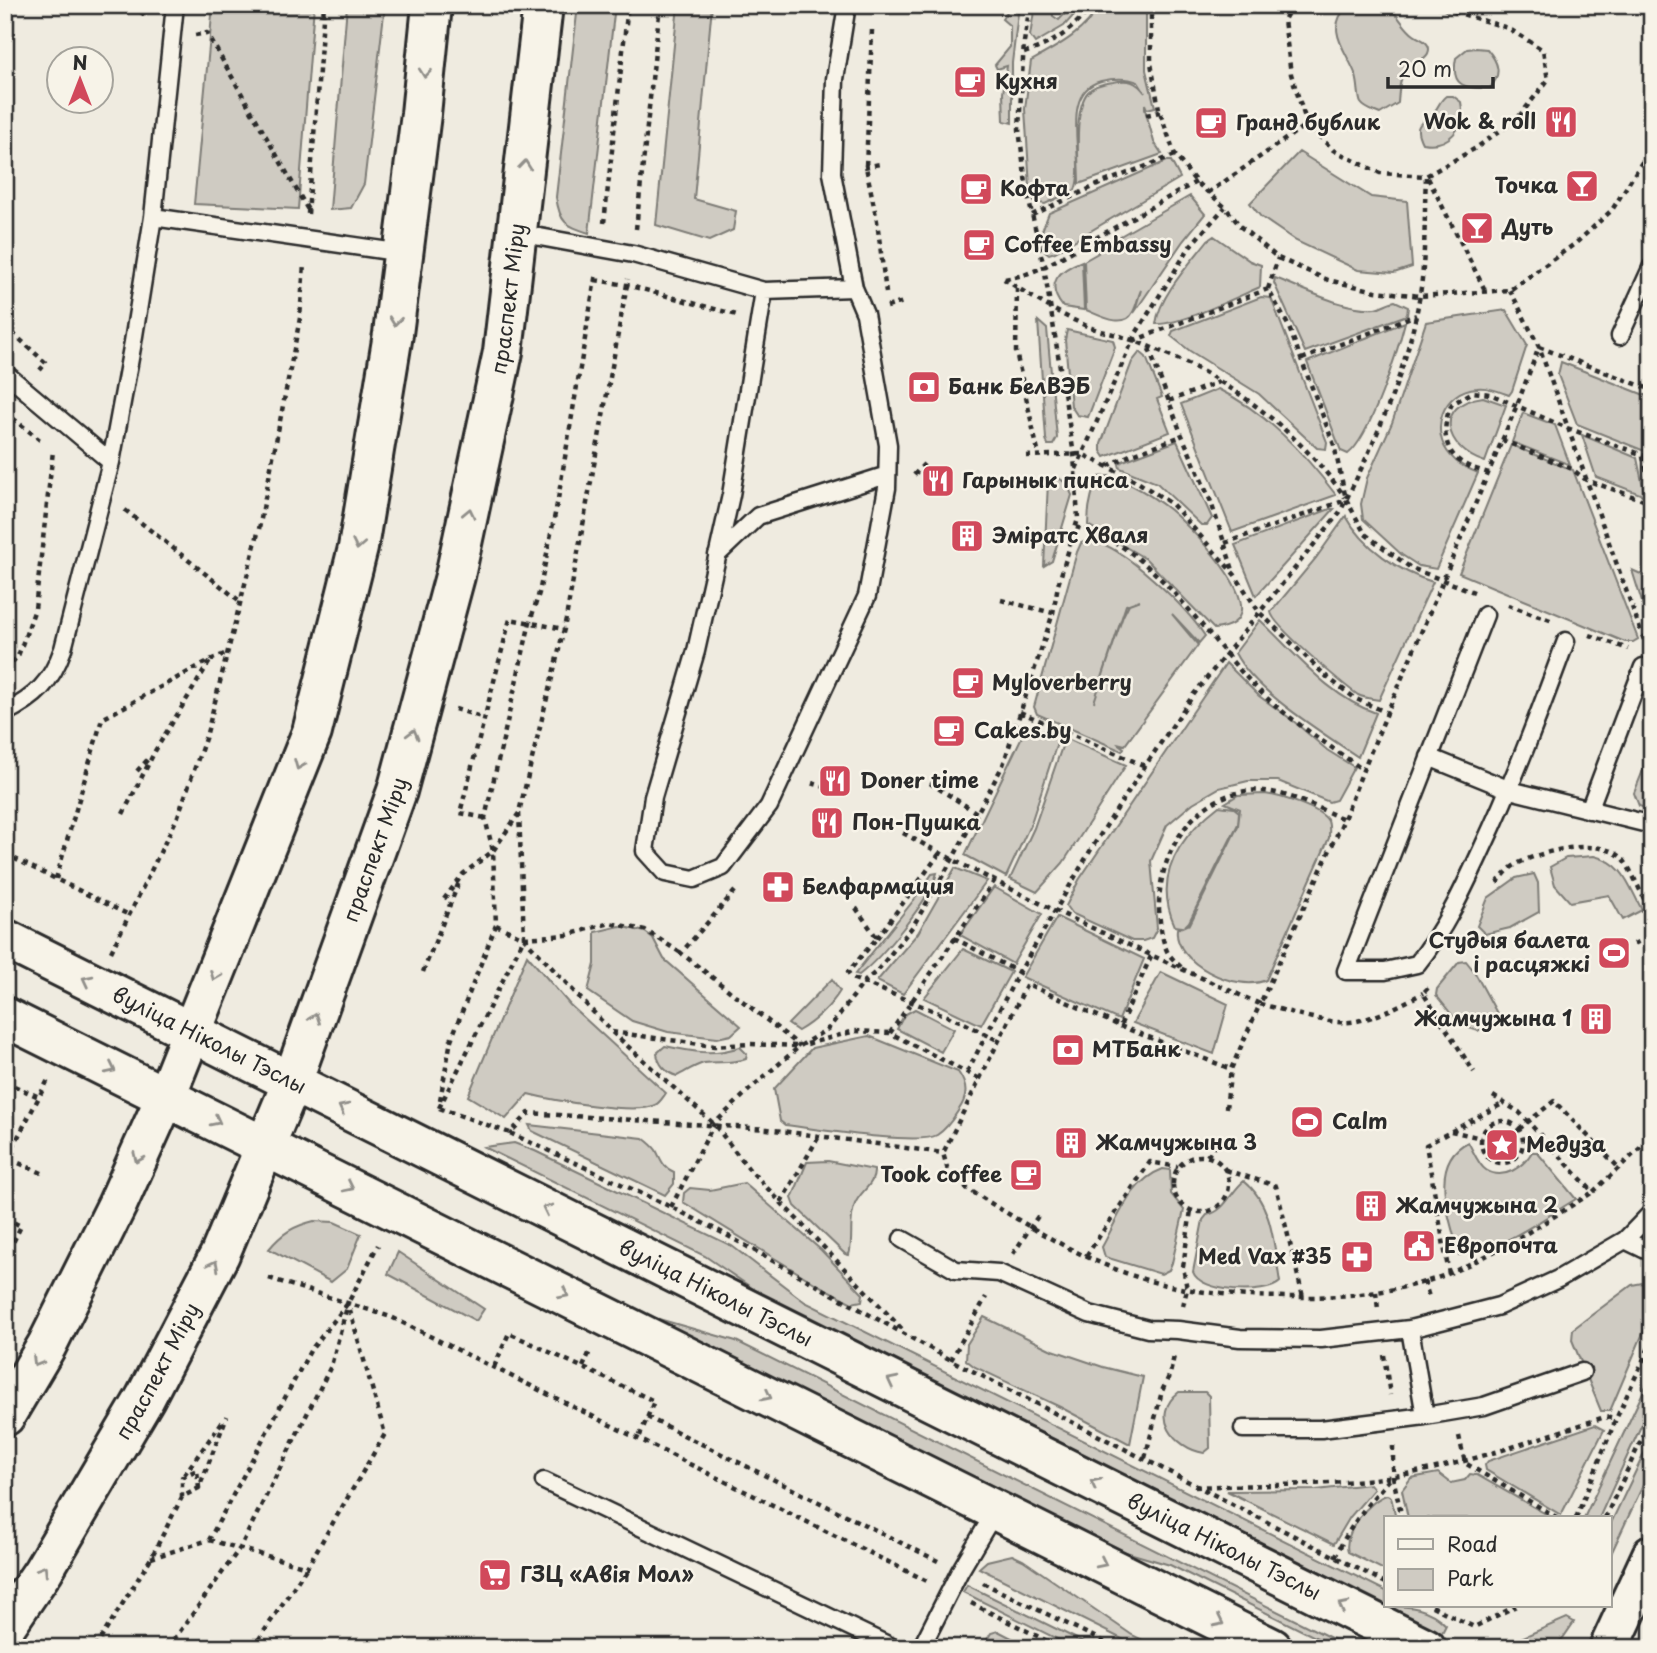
<svg xmlns="http://www.w3.org/2000/svg" width="1657" height="1653" font-family="'Playpen Sans',sans-serif">
<style>
.green{fill:#cfcbc2;stroke:#7d7b76;stroke-width:2;fill-rule:evenodd}
.lines{fill:none;stroke-linecap:round;stroke-linejoin:round}
.lane-casing{stroke:#2b2b2b;stroke-width:21}
.secondary-casing{stroke:#2b2b2b;stroke-width:44}
.primary-casing{stroke:#2b2b2b;stroke-width:44}
.path{stroke:#2b2b2b;stroke-width:4.5;stroke-dasharray:5 5;stroke-linecap:butt}
.lane{stroke:#f7f3e8;stroke-width:16}
.secondary{stroke:#f7f3e8;stroke-width:38}
.primary{stroke:#f7f3e8;stroke-width:38}
.oneway{stroke:#918f8a}
.labels{text-anchor:middle;stroke-width:5;stroke-linejoin:round;paint-order:stroke}
.poi-label{font-size:21px;font-weight:bold;fill:#2b2b2b;stroke:#f7f3e8;text-anchor:start}
.street-label{font-size:21px;fill:#2b2b2b;stroke:#f7f3e8}
</style>
<rect width="100%" height="100%" fill="#efebe0"/>
<filter id="ink" filterUnits="userSpaceOnUse"><feTurbulence type="fractalNoise" baseFrequency=".0143" numOctaves="2"/><feDisplacementMap in="SourceGraphic" scale="14" xChannelSelector="R" yChannelSelector="G"/><feConvolveMatrix kernelMatrix="1 2 1 2 8 2 1 2 1" color-interpolation-filters="sRGB"/></filter>
<g filter="url(#ink)">
<path class="green" d="M 213,5 L 314,5 L 298,209 L 194,204 Z
M 347,5 L 385,5 L 364,184 L 351,208 L 330,210 Z
M 578,5 L 615,5 L 589,233 C 565,225 560,223 556,197 Z
M 678,5 L 712,5 L 694,199 L 736,211 L 733,230 L 709,241 L 656,225 Z
M 1008,5 L 1019,5 L 1012,63 L 1012,123 L 1004,121 L 1003,93 L 1007,66 L 997,69 L 995,65 L 1010,47 L 1010,26 L 1002,19 L 1008,10 Z
M 1035,5 L 1052,5 L 1053,16 L 1059,20 L 1073,5 L 1083,5 L 1064,26 L 1035,43 L 1030,36 Z
M 1100,5 L 1146,5 L 1146,70 L 1155,107 L 1147,109 L 1145,104 L 1145,109 L 1154,142 L 1162,154 L 1079,184 C 1079,162 1073,109 1088,92 C 1094,85 1105,83 1113,82 C 1129,79 1136,81 1145,93 L 1138,82 C 1126,77 1114,78 1101,81 C 1057,93 1087,161 1075,190 L 1045,204 L 1034,202 L 1030,187 L 1025,109 L 1031,61 C 1058,46 1084,33 1100,5 Z
M 1349,5 C 1359,5 1373,3 1382,5 C 1397,9 1402,27 1414,35 C 1419,39 1429,41 1429,49 C 1429,59 1415,62 1409,67 C 1399,76 1399,90 1398,103 L 1380,114 C 1373,111 1365,109 1361,103 C 1358,98 1359,85 1356,76 C 1348,52 1322,29 1349,5 Z
M 1476,48 L 1487,49 C 1499,63 1502,74 1490,88 C 1466,88 1450,88 1456,58 L 1467,49 Z
M 1446,96 L 1453,96 L 1461,102 C 1466,128 1449,148 1422,143 C 1413,125 1420,124 1432,114 C 1438,109 1439,101 1446,96 Z
M 1299,152 L 1371,197 L 1407,201 L 1412,267 L 1394,273 L 1358,270 L 1296,241 L 1261,217 L 1250,203 Z
M 1167,161 L 1171,161 L 1180,178 L 1055,252 L 1049,254 L 1045,251 L 1040,236 L 1049,213 Z
M 1190,196 L 1205,214 L 1183,241 L 1134,313 L 1141,290 C 1138,296 1137,305 1133,312 C 1124,330 1099,315 1086,310 L 1084,261 L 1098,253 L 1096,250 Z
M 1214,236 L 1250,261 L 1261,265 L 1260,287 C 1235,298 1180,325 1156,324 C 1159,296 1191,262 1208,240 Z
M 1082,261 L 1084,310 L 1063,307 C 1044,283 1059,270 1082,261 Z
M 1275,278 C 1303,288 1345,311 1375,308 C 1382,307 1388,302 1395,301 L 1408,307 L 1407,315 L 1305,352 L 1274,283 Z
M 1261,297 L 1271,298 L 1327,442 L 1326,449 L 1317,448 L 1259,394 L 1190,351 L 1171,336 L 1173,331 Z
M 1506,310 L 1527,345 L 1512,391 L 1509,395 C 1498,391 1488,387 1477,388 C 1443,390 1428,431 1451,456 C 1458,465 1469,469 1478,473 L 1436,569 L 1419,566 L 1402,555 L 1363,519 L 1361,504 L 1367,478 L 1392,423 L 1426,322 Z
M 1038,321 L 1047,329 L 1057,438 L 1053,445 L 1048,445 L 1046,439 Z
M 1405,322 C 1398,350 1370,438 1348,454 L 1341,451 L 1307,362 Z
M 1067,330 L 1113,340 L 1115,347 L 1088,417 L 1077,415 L 1071,406 L 1065,340 Z
M 1140,352 L 1146,357 L 1162,397 L 1157,399 L 1170,432 L 1105,457 L 1101,451 L 1101,444 L 1132,362 Z
M 1561,362 L 1652,398 L 1652,454 L 1577,424 L 1558,375 Z
M 1218,389 C 1266,412 1304,453 1336,495 L 1232,532 L 1181,404 Z
M 1483,397 L 1506,405 L 1485,462 C 1444,449 1433,404 1483,397 Z
M 1523,413 L 1555,425 L 1570,465 L 1512,442 Z
M 1582,435 L 1637,458 L 1645,496 L 1596,477 Z
M 1177,441 L 1212,518 L 1207,525 L 1201,525 L 1157,483 L 1120,468 L 1119,464 L 1123,461 Z
M 1511,445 L 1573,470 L 1638,639 L 1633,642 L 1625,642 L 1459,573 Z
M 1056,476 L 1067,484 L 1072,495 L 1052,561 L 1044,566 L 1048,482 Z
M 1109,476 C 1132,483 1151,495 1170,510 C 1192,529 1287,622 1214,629 L 1146,559 L 1088,525 C 1088,508 1091,492 1099,477 Z
M 1330,509 L 1334,509 L 1256,596 L 1235,545 Z
M 1346,516 C 1363,547 1399,572 1433,582 L 1379,700 C 1373,699 1364,698 1358,695 C 1344,685 1272,625 1271,612 L 1316,558 Z
M 1091,540 C 1125,547 1186,607 1205,636 L 1199,643 L 1172,614 L 1198,645 L 1125,745 L 1117,743 L 1124,748 L 1122,751 L 1037,714 L 1034,707 L 1077,552 L 1081,543 ZM 1140,600 L 1129,604 L 1123,616 L 1094,702 L 1126,605 Z
M 1632,570 L 1652,579 L 1652,632 L 1651,631 Z
M 1260,620 C 1296,654 1329,697 1376,713 L 1358,757 C 1323,733 1254,691 1235,653 Z
M 1226,663 L 1259,696 L 1291,719 L 1327,750 L 1354,767 L 1336,800 L 1329,802 L 1278,781 L 1248,781 L 1219,788 L 1193,803 L 1167,825 L 1151,861 L 1157,928 L 1152,938 L 1143,941 L 1132,941 L 1071,913 L 1066,906 L 1079,880 Z
M 1027,726 L 1059,737 L 1031,823 L 1006,877 L 965,855 Z
M 1065,738 L 1126,765 L 1063,863 L 1037,892 L 1010,879 L 1034,828 Z
M 1652,748 L 1652,810 L 1639,806 L 1634,793 Z
M 1265,794 C 1280,796 1321,808 1328,821 C 1330,826 1329,832 1329,838 L 1266,980 C 1237,993 1173,963 1177,929 L 1182,927 L 1175,926 C 1152,876 1180,836 1219,806 L 1234,808 L 1239,812 L 1238,824 L 1189,922 L 1185,926 L 1190,924 L 1238,826 L 1240,809 L 1225,803 L 1238,795 Z
M 1594,856 C 1624,863 1628,884 1642,910 L 1623,920 L 1609,895 L 1570,902 L 1555,885 L 1550,867 L 1566,858 Z
M 955,868 L 987,881 L 903,994 L 877,981 L 918,933 Z
M 937,873 C 930,900 881,958 859,975 L 855,974 L 917,896 L 932,874 Z
M 1534,874 L 1538,883 L 1539,912 L 1510,928 L 1485,934 L 1477,926 L 1488,898 L 1516,878 Z
M 994,887 L 1042,914 L 1013,964 L 960,935 Z
M 1057,917 L 1144,959 L 1119,1020 L 1022,977 Z
M 620,926 L 645,932 L 653,938 L 664,959 L 741,1026 L 731,1035 L 717,1038 L 668,1032 L 632,1021 L 588,991 L 595,964 L 595,932 Z
M 963,949 L 1011,972 L 981,1025 L 924,998 Z
M 527,955 L 570,1005 L 666,1093 C 663,1097 660,1103 655,1105 C 636,1115 551,1100 528,1094 L 506,1119 L 468,1096 Z
M 1466,961 L 1474,971 L 1499,1017 L 1478,1031 L 1460,1025 L 1436,995 L 1437,989 L 1459,962 Z
M 1161,972 L 1228,1004 L 1214,1054 L 1133,1023 Z
M 832,979 L 840,991 C 831,1006 814,1022 798,1031 L 788,1024 Z
M 915,1009 L 954,1029 L 941,1052 L 897,1029 L 904,1015 Z
M 869,1036 L 958,1072 C 968,1086 968,1097 958,1111 C 953,1119 945,1130 937,1135 C 919,1146 810,1128 785,1125 L 780,1121 L 774,1089 L 812,1048 Z
M 665,1046 C 693,1052 713,1056 740,1047 L 747,1054 L 746,1059 C 732,1064 718,1061 704,1063 C 693,1066 686,1072 677,1076 C 666,1073 658,1064 657,1053 Z
M 529,1125 L 643,1138 C 647,1141 653,1146 656,1150 C 661,1159 663,1168 674,1172 L 674,1184 L 665,1195 L 532,1131 Z
M 1468,1142 C 1473,1150 1478,1165 1486,1170 C 1504,1181 1523,1167 1532,1152 L 1537,1152 L 1576,1199 C 1544,1218 1497,1253 1459,1255 C 1451,1220 1426,1163 1468,1142 Z
M 514,1143 L 535,1151 L 732,1246 L 805,1302 L 1386,1591 L 1386,1606 C 1410,1606 1428,1607 1446,1625 L 1440,1637 L 793,1316 L 705,1256 L 484,1147 Z
M 828,1161 L 874,1170 C 875,1185 860,1191 855,1204 C 848,1221 854,1237 849,1255 L 845,1254 L 795,1206 L 792,1198 L 807,1162 Z
M 1163,1169 L 1170,1170 L 1171,1194 L 1184,1210 L 1172,1263 L 1169,1270 L 1161,1274 L 1105,1257 L 1102,1247 C 1118,1219 1130,1181 1163,1169 Z
M 1244,1181 C 1273,1204 1274,1247 1280,1282 C 1266,1296 1200,1293 1193,1272 L 1203,1220 L 1207,1215 C 1226,1211 1230,1192 1244,1181 Z
M 744,1183 L 821,1250 L 863,1294 L 862,1301 L 852,1303 L 818,1285 L 683,1202 L 684,1193 L 690,1188 L 710,1190 Z
M 314,1221 L 334,1222 L 361,1234 L 347,1269 L 331,1282 L 269,1249 C 282,1233 294,1226 314,1221 Z
M 398,1252 L 484,1309 L 476,1321 L 388,1274 Z
M 1642,1283 L 1652,1291 L 1652,1312 L 1610,1411 L 1601,1411 L 1572,1340 L 1573,1329 L 1632,1285 Z
M 648,1316 L 736,1341 L 1351,1648 L 1337,1648 L 1170,1565 L 1078,1538 Z
M 984,1317 L 1050,1349 L 1103,1367 L 1143,1377 L 1130,1444 L 1060,1407 L 975,1367 L 966,1360 L 967,1344 Z
M 1652,1373 L 1652,1402 L 1599,1518 L 1584,1518 Z
M 1179,1392 L 1205,1392 L 1209,1396 L 1210,1448 L 1204,1453 C 1174,1448 1149,1415 1179,1392 Z
M 1595,1425 L 1604,1430 L 1561,1515 L 1486,1470 L 1485,1465 L 1488,1461 Z
M 1652,1437 L 1652,1466 L 1610,1556 L 1610,1525 Z
M 1438,1473 L 1451,1483 L 1465,1480 L 1470,1474 L 1477,1475 L 1553,1518 L 1408,1518 L 1402,1490 L 1411,1478 Z
M 1370,1484 L 1374,1489 L 1350,1517 L 1334,1544 L 1227,1491 L 1316,1490 Z
M 1387,1495 L 1391,1497 L 1396,1518 L 1386,1518 L 1386,1571 L 1348,1552 C 1342,1534 1370,1499 1387,1495 Z
M 1012,1555 L 1023,1560 L 1132,1635 L 1159,1648 L 1140,1648 L 979,1568 L 987,1561 Z
M 967,1585 L 1095,1648 L 1075,1648 L 963,1592 Z
M 1567,1618 L 1574,1622 L 1563,1638 L 1552,1648 L 1498,1648 Z
M 998,1631 L 1031,1648 L 982,1648 L 991,1633 Z"/>
<g class="lines">
<defs>
<path id="lane" d="M 153,217 L 403,253
M 518,233 L 633,254 L 764,291 L 854,288
M 764,291 L 731,495 L 696,651 L 653,797 L 645,851 L 665,873 L 694,879 L 723,867 L 769,806 L 867,596 L 887,488 L 888,445 L 865,314 L 854,288 L 832,173 L 835,79 L 847,5
M 1620,336 L 1652,266
M 5,373 L 111,462
M 717,555 L 758,516 L 887,475
M 1485,615 L 1346,971 L 1385,971 L 1417,964 C 1445,929 1463,890 1482,849 C 1514,781 1540,711 1566,641
M 5,713 C 36,697 51,683 63,649 L 111,462 L 133,342 L 153,217 L 175,5
M 1429,757 L 1510,790 L 1652,825
M 1589,810 L 1643,667
M 902,1239 L 956,1270 L 999,1273 L 1089,1314 L 1148,1329 L 1178,1330 L 1240,1338 L 1321,1339 L 1410,1329 L 1499,1306 L 1558,1279 L 1625,1240 L 1652,1212
M 1625,1240 L 1652,1253
M 1410,1329 L 1425,1416
M 1243,1429 L 1321,1429 L 1425,1416 L 1484,1406 L 1582,1372
M 544,1481 L 894,1648
M 921,1648 L 960,1571 L 996,1510"/>
<g id="secondary">
<path id="s1" d="M 5,939 L 1426,1648"/>
<path d="M 5,1017 L 1272,1648"/>
<path d="M 1609,1648 L 1652,1555"/>
</g>
<g id="primary">
<path d="M 5,1416 L 47,1345 L 117,1205 L 166,1096 L 312,732 L 358,548 L 393,334 L 421,114 L 432,5"/>
<path id="s2" d="M 5,1627 L 43,1571 L 145,1398 L 220,1254 L 292,1082 L 397,791 L 455,576 L 503,352 L 543,5"/>
</g>
</defs>
<use href="#lane" class="lane-casing"/>
<use href="#secondary" class="secondary-casing"/>
<use href="#primary" class="primary-casing"/>
<path class="path" d="M 133,5 L 148,18
M 1151,5 L 1151,63 L 1159,109 L 1175,155 L 1196,182 L 1225,207 L 1241,227 L 1278,258 L 1328,280 L 1376,291 L 1420,296 L 1510,290 L 1576,243 L 1612,210 L 1647,154 L 1652,138
M 1292,5 L 1284,20 L 1291,74 L 1307,124 L 1333,150 L 1380,173 L 1426,176 L 1476,148 L 1517,119 L 1548,80 L 1543,50 L 1508,28 L 1432,5
M 872,30 L 866,167 L 877,221 L 886,293
M 195,35 L 207,33 L 308,210
M 1024,53 C 1055,43 1072,31 1092,5
M 1146,115 L 1160,112
M 864,167 L 880,164
M 1428,178 L 1486,292
M 1208,193 L 1307,124
M 308,214 L 324,5
M 1032,215 L 1102,183 L 1175,155
M 604,223 L 628,5
M 636,229 L 660,5
M 1004,279 C 1032,297 1061,316 1092,328 C 1102,332 1113,333 1123,337 C 1148,345 1179,359 1202,371 C 1259,403 1307,444 1345,497
M 1005,279 L 1024,275 L 1044,267 L 1196,182
M 595,280 L 627,285 L 737,315
M 1017,288 L 1016,352 L 1039,456
M 1268,289 L 1278,258
M 1510,290 L 1539,347 L 1645,643
M 887,307 L 903,302
M 5,326 L 46,363 L 40,370
M 1133,341 L 1268,289 L 1288,325 L 1334,445 L 1346,499 L 1365,534 L 1411,568 L 1474,592
M 1539,347 L 1652,390
M 1149,349 L 1181,433 L 1211,502 L 1234,573
M 1302,359 L 1416,315
M 1169,401 L 1219,382
M 5,412 L 40,440
M 1502,440 L 1572,469 L 1586,480 L 1652,503
M 1026,456 L 1082,454 L 1136,481 L 1172,504 L 1235,575 L 1259,612 L 1327,677 L 1356,699 L 1388,713
M 1643,456 L 1652,499
M 1108,466 L 1130,455 L 1182,436
M 1076,469 L 1135,335 L 1191,245 L 1225,207
M 1489,473 C 1480,470 1469,468 1461,462 C 1442,449 1442,423 1452,404 L 1473,392 L 1490,394 L 1567,428 L 1652,458
M 914,475 L 925,463
M 125,510 L 241,602
M 1076,527 C 1085,530 1096,533 1106,538 C 1167,566 1217,653 1268,699 C 1297,725 1332,747 1363,770
M 1225,543 L 1346,500
M 1001,600 L 1053,613
M 1508,605 L 1553,621
M 1590,635 L 1628,649
M 5,670 L 18,656 L 35,609 L 53,451
M 455,709 L 484,718
M 1020,712 L 1145,766
M 137,771 L 150,757
M 812,783 L 828,788
M 930,783 L 977,813
M 123,814 L 155,751 L 210,661
M 485,818 L 460,813 L 510,619 L 564,629
M 903,833 C 1018,896 1139,950 1260,1004 L 1344,819 L 1363,770 L 1517,405 L 1539,347
M 5,854 L 129,915
M 56,879 L 102,719 L 210,660 L 227,653
M 1497,883 C 1503,876 1509,868 1517,864 C 1541,851 1598,837 1621,857 C 1630,865 1645,903 1652,915
M 735,891 L 681,953 L 800,1046
M 444,899 L 463,874 L 493,851 L 519,813
M 856,908 L 877,938 L 848,972 L 852,978 L 962,1022 L 999,1041
M 496,925 L 524,938 L 612,1032 L 714,1124 L 748,1168 L 903,1330
M 524,938 L 567,935 L 610,923 L 645,930 L 681,953
M 877,938 L 940,853
M 954,938 L 1020,973
M 1634,944 L 1652,935
M 111,952 L 178,816 L 207,733 L 259,529 L 300,318 L 304,264
M 1151,956 L 1120,1026 L 1027,984 L 943,1153 L 950,1178 C 1009,1214 1070,1255 1137,1277 C 1192,1295 1248,1297 1304,1297 C 1350,1297 1408,1291 1450,1273 C 1501,1251 1547,1221 1593,1192
M 1181,967 C 1176,962 1170,957 1167,951 C 1161,938 1160,922 1159,909 C 1158,855 1191,798 1247,791 C 1280,787 1314,807 1344,819
M 423,972 L 459,882
M 1428,988 L 1423,993 L 1474,1072
M 1120,1026 L 1231,1069
M 612,1032 L 714,1046 L 749,1044 L 799,1046
M 890,1033 L 995,880
M 807,1044 L 855,1031 L 890,1033 L 980,1079
M 967,1072 L 1016,978 L 1093,846 L 1145,766 L 1194,694 L 1340,512 C 1373,447 1407,371 1419,300 C 1426,263 1424,214 1426,176
M 5,1082 L 39,1097
M 1493,1096 L 1519,1112 L 1593,1192 L 1652,1137
M 440,1100 L 451,1040 L 496,925 L 493,851 L 485,818 L 530,622 L 539,593 L 558,499 L 596,273
M 439,1108 L 524,938 L 519,812 L 564,629 L 628,279
M 439,1108 L 510,1133 L 529,1113 L 767,1129 L 943,1153
M 1226,1108 L 1231,1069 L 1260,1004 C 1286,1010 1331,1027 1357,1021 C 1381,1016 1402,1004 1423,993
M1481 1142a21 21 0 1 1 42 0a21 21 0 1 1-42 0Z
M 1519,1129 L 1554,1101 L 1618,1167
M 1451,1131 L 1481,1138
M 510,1133 L 671,1207 L 721,1232 L 951,1360 L 1386,1583
M1173 1184a28 28 0 1 1 56 0a28 28 0 1 1-56 0Z
M 1207,1156 L 1220,1141
M 1226,1170 L 1276,1186 L 1303,1297
M 42,1173 L 7,1158 L 49,1078
M 781,1202 L 818,1138
M 671,1207 L 714,1124 L 751,1088 L 800,1046 L 829,1028 L 865,981 L 877,971 L 913,926 L 952,860 L 1003,765 L 1053,613 L 1058,585 L 1078,519 L 1074,455 L 1044,267 L 1027,192 L 1019,129 L 1024,42 L 1030,5
M 5,1218 L 21,1226 L 5,1259
M 1013,1254 L 1040,1213
M 1086,1256 L 1150,1162 L 1178,1167
M 1449,1274 L 1426,1145 L 1504,1103
M 269,1278 L 391,1317 L 929,1582
M 1424,1281 L 1429,1297
M 1376,1292 L 1378,1309
M 1183,1306 L 1187,1289 L 1183,1267 L 1191,1210
M 1384,1355 L 1390,1395
M 951,1360 L 986,1297
M 494,1367 L 509,1333 L 654,1401 L 639,1438
M 583,1367 L 591,1349
M 647,1417 L 938,1561
M 1459,1436 L 1465,1463 L 1558,1518
M 1393,1446 L 1393,1477 L 1402,1518
M 1145,1458 L 1162,1391 L 1170,1374 L 1174,1356
M 184,1475 L 222,1422
M 1195,1487 C 1261,1484 1329,1487 1394,1476 C 1466,1465 1535,1439 1605,1417 L 1616,1419
M 199,1488 L 197,1470 L 182,1477 L 182,1497 L 199,1488 L 227,1416
M 1576,1518 L 1616,1419 L 1652,1341
M 1605,1518 L 1652,1417
M 209,1540 L 307,1567 L 385,1434 L 348,1304
M 1335,1557 C 1350,1526 1368,1502 1392,1477
M 151,1558 L 209,1540 L 310,1351 L 348,1303 L 378,1245
M 983,1583 L 1117,1648
M 971,1603 L 1061,1648
M 1432,1606 L 1474,1627 L 1516,1606
M 95,1648 L 151,1558 L 182,1497
M 168,1648 L 240,1548 L 331,1366 L 347,1307
M 253,1648 L 307,1567"/>
<use href="#lane" class="lane"/>
<use href="#secondary" class="secondary"/>
<use href="#primary" class="primary"/>
</g>
<defs><path id="oneway-chevron" d="M-2-3.5L2.5 0L-2 3.5" fill="none" stroke-width="1.6" stroke-linecap="round" stroke-linejoin="round" transform="scale(1.75)"/></defs>
<g class="oneway">
<use href="#oneway-chevron" transform="translate(425 73) rotate(96)"/>
<use href="#oneway-chevron" transform="translate(525 165) rotate(-84)"/>
<use href="#oneway-chevron" transform="translate(395 321) rotate(97)"/>
<use href="#oneway-chevron" transform="translate(469 513) rotate(-78)"/>
<use href="#oneway-chevron" transform="translate(358 545) rotate(101)"/>
<use href="#oneway-chevron" transform="translate(413 734) rotate(-75)"/>
<use href="#oneway-chevron" transform="translate(299 765) rotate(112)"/>
<use href="#oneway-chevron" transform="translate(215 976) rotate(112)"/>
<use href="#oneway-chevron" transform="translate(87 980) rotate(-153)"/>
<use href="#oneway-chevron" transform="translate(315 1018) rotate(-70)"/>
<use href="#oneway-chevron" transform="translate(111 1069) rotate(26)"/>
<use href="#oneway-chevron" transform="translate(343 1108) rotate(-153)"/>
<use href="#oneway-chevron" transform="translate(216 1121) rotate(27)"/>
<use href="#oneway-chevron" transform="translate(138 1158) rotate(114)"/>
<use href="#oneway-chevron" transform="translate(349 1187) rotate(26)"/>
<use href="#oneway-chevron" transform="translate(547 1209) rotate(-154)"/>
<use href="#oneway-chevron" transform="translate(214 1265) rotate(-63)"/>
<use href="#oneway-chevron" transform="translate(564 1294) rotate(27)"/>
<use href="#oneway-chevron" transform="translate(37 1362) rotate(121)"/>
<use href="#oneway-chevron" transform="translate(892 1381) rotate(-153)"/>
<use href="#oneway-chevron" transform="translate(767 1396) rotate(27)"/>
<use href="#oneway-chevron" transform="translate(1095 1483) rotate(-153)"/>
<use href="#oneway-chevron" transform="translate(1102 1563) rotate(26)"/>
<use href="#oneway-chevron" transform="translate(43 1570) rotate(-58)"/>
<use href="#oneway-chevron" transform="translate(1343 1606) rotate(-153)"/>
<use href="#oneway-chevron" transform="translate(1219 1622) rotate(26)"/>
</g>
</g>
<defs>
<symbol id="cafe-square" viewBox="-11 -11 22 22"><rect x="-9" y="-9" width="18" height="18" rx="4" fill="#d1495b" stroke="#f7f3e8"/><path d="M-5.5-4.5H6V0H3Q3 3.5 0 3.5H-2.5Q-5.5 3.5-5.5 0ZM3-3.2v2h1.7v-2ZM-6 4.5H4V6H-6Z" fill="#fff"/></symbol>
<symbol id="restaurant-square" viewBox="-11 -11 22 22"><rect x="-9" y="-9" width="18" height="18" rx="4" fill="#d1495b" stroke="#f7f3e8"/><path d="M-5-6h1v4h1v-4h1v4h1v-4h1v5L-1.5 .5V6h-2V.5L-5-1ZM5-6V6H3V1.5H1.5Q1.5-4 5-6Z" fill="#fff"/></symbol>
<symbol id="bar-square" viewBox="-11 -11 22 22"><rect x="-9" y="-9" width="18" height="18" rx="4" fill="#d1495b" stroke="#f7f3e8"/><path d="M-6-5H6L.8 .8V4.5H3.5V6h-7V4.5H-.8V.8Z" fill="#fff"/></symbol>
<symbol id="bank-square" viewBox="-11 -11 22 22"><rect x="-9" y="-9" width="18" height="18" rx="4" fill="#d1495b" stroke="#f7f3e8"/><path d="M-6-4H6V4H-6ZM0-2.3a2.3 2.3 0 1 0 0 4.6a2.3 2.3 0 1 0 0-4.6Z" fill="#fff"/></symbol>
<symbol id="building-square" viewBox="-11 -11 22 22"><rect x="-9" y="-9" width="18" height="18" rx="4" fill="#d1495b" stroke="#f7f3e8"/><path d="M-4-6H4V6H1V3H-1V6H-4ZM-2.5-4.3h1.7v1.8h-1.7ZM.8-4.3h1.7v1.8H.8ZM-2.5-1h1.7V.8h-1.7ZM.8-1h1.7V.8H.8Z" fill="#fff"/></symbol>
<symbol id="pharmacy-square" viewBox="-11 -11 22 22"><rect x="-9" y="-9" width="18" height="18" rx="4" fill="#d1495b" stroke="#f7f3e8"/><path d="M-2-6h4v4h4v4h-4v4h-4v-4h-4v-4h4Z" fill="#fff"/></symbol>
<symbol id="stadium-square" viewBox="-11 -11 22 22"><rect x="-9" y="-9" width="18" height="18" rx="4" fill="#d1495b" stroke="#f7f3e8"/><path d="M0-5a6.5 5 0 1 0 0 10a6.5 5 0 1 0 0-10ZM-3.5-1.8h7v3.6h-7Z" fill="#fff"/></symbol>
<symbol id="sight-square" viewBox="-11 -11 22 22"><rect x="-9" y="-9" width="18" height="18" rx="4" fill="#d1495b" stroke="#f7f3e8"/><path d="M0-6L1.8-2.2L6-1.7L2.9 1.2L3.7 5.4L0 3.3L-3.7 5.4L-2.9 1.2L-6-1.7L-1.8-2.2Z" fill="#fff"/></symbol>
<symbol id="civic-square" viewBox="-11 -11 22 22"><rect x="-9" y="-9" width="18" height="18" rx="4" fill="#d1495b" stroke="#f7f3e8"/><path d="M-.6-6.5H3V-4.5H.6V-3L4-1V1h2V6H-6V1h2V-1L-.6-3ZM-1.2 2.5V6h2.4V2.5Z" fill="#fff"/></symbol>
<symbol id="supermarket-square" viewBox="-11 -11 22 22"><rect x="-9" y="-9" width="18" height="18" rx="4" fill="#d1495b" stroke="#f7f3e8"/><path d="M-6-5.5h2.5l.6 2H6L4.5 2H-2.5L-4.4-4H-6ZM-1.5 3.2a1.3 1.3 0 1 0 .1 0ZM3 3.2a1.3 1.3 0 1 0 .1 0Z" fill="#fff"/></symbol>
</defs>
<g fill-rule="evenodd">
<use href="#cafe-square" x="951" y="63" width="38" height="38"/>
<use href="#restaurant-square" x="1542" y="103" width="38" height="38"/>
<use href="#cafe-square" x="1192" y="104" width="38" height="38"/>
<use href="#bar-square" x="1563" y="167" width="38" height="38"/>
<use href="#cafe-square" x="957" y="170" width="38" height="38"/>
<use href="#bar-square" x="1458" y="209" width="38" height="38"/>
<use href="#cafe-square" x="960" y="226" width="38" height="38"/>
<use href="#bank-square" x="905" y="368" width="38" height="38"/>
<use href="#restaurant-square" x="919" y="462" width="38" height="38"/>
<use href="#building-square" x="948" y="517" width="38" height="38"/>
<use href="#cafe-square" x="949" y="664" width="38" height="38"/>
<use href="#cafe-square" x="930" y="712" width="38" height="38"/>
<use href="#restaurant-square" x="816" y="762" width="38" height="38"/>
<use href="#restaurant-square" x="808" y="804" width="38" height="38"/>
<use href="#pharmacy-square" x="759" y="868" width="38" height="38"/>
<use href="#stadium-square" x="1595" y="934" width="38" height="38"/>
<use href="#building-square" x="1577" y="1000" width="38" height="38"/>
<use href="#bank-square" x="1049" y="1031" width="38" height="38"/>
<use href="#stadium-square" x="1288" y="1103" width="38" height="38"/>
<use href="#building-square" x="1052" y="1124" width="38" height="38"/>
<use href="#sight-square" x="1483" y="1126" width="38" height="38"/>
<use href="#cafe-square" x="1007" y="1156" width="38" height="38"/>
<use href="#building-square" x="1352" y="1187" width="38" height="38"/>
<use href="#civic-square" x="1400" y="1227" width="38" height="38"/>
<use href="#pharmacy-square" x="1338" y="1238" width="38" height="38"/>
<use href="#supermarket-square" x="476" y="1556" width="38" height="38"/>
</g>
<g class="labels">
<g class="poi-label">
<text x="995" y="89">Кухня</text>
<text x="1536" y="129" text-anchor="end">Wok &amp; roll</text>
<text x="1236" y="130">Гранд бублик</text>
<text x="1558" y="193" text-anchor="end">Точка</text>
<text x="1000" y="196">Кофта</text>
<text x="1502" y="235">Дуть</text>
<text x="1004" y="252">Coffee Embassy</text>
<text x="948" y="394">Банк БелВЭБ</text>
<text x="962" y="488">Гарынык пинса</text>
<text x="992" y="543">Эміратс Хваля</text>
<text x="992" y="690">Myloverberry</text>
<text x="974" y="738">Cakes.by</text>
<text x="860" y="788">Doner time</text>
<text x="852" y="830">Пон-Пушка</text>
<text x="802" y="894">Белфармация</text>
<text x="1590" y="948" text-anchor="end">Студыя балета<tspan x="1590" dy="24">і расцяжкі</tspan></text>
<text x="1572" y="1026" text-anchor="end">Жамчужына 1</text>
<text x="1092" y="1057">МТБанк</text>
<text x="1332" y="1129">Calm</text>
<text x="1096" y="1150">Жамчужына 3</text>
<text x="1526" y="1152">Медуза</text>
<text x="1002" y="1182" text-anchor="end">Took coffee</text>
<text x="1396" y="1213">Жамчужына 2</text>
<text x="1444" y="1253">Европочта</text>
<text x="1332" y="1264" text-anchor="end">Med Vax #35</text>
<text x="520" y="1582">ГЗЦ «Авія Мол»</text>
</g>
<g class="street-label">
<text dy="7" stroke="none"><textPath href="#s2" startOffset="1432">праспект Міру</textPath></text>
<text dy="7" stroke="none"><textPath href="#s2" startOffset="864">праспект Міру</textPath></text>
<text dy="7" stroke="none"><textPath href="#s1" startOffset="228">вуліца Ніколы Тэслы</textPath></text>
<text dy="7" stroke="none"><textPath href="#s1" startOffset="794">вуліца Ніколы Тэслы</textPath></text>
<text dy="7" stroke="none"><textPath href="#s2" startOffset="298">праспект Міру</textPath></text>
<text dy="7" stroke="none"><textPath href="#s1" startOffset="1362">вуліца Ніколы Тэслы</textPath></text>
</g>
</g>
<rect width="1657" height="1653" fill="none" stroke="#f7f3e8" stroke-width="28"/>
<rect x="14" y="14" width="1629" height="1625" fill="none" stroke="#2b2b2b" stroke-width="2.5" filter="url(#ink)"/>
<rect x="1384" y="1516" width="228" height="91" fill="#f7f3e8" stroke="#a5a39c" stroke-width="2"/>
<rect x="1398" y="1539" width="35" height="10" fill="#f7f3e8" stroke="#a5a39c" stroke-width="2"/>
<text x="1447" y="1552" font-size="21" fill="#2b2b2b">Road</text>
<rect x="1398" y="1569" width="35" height="21" fill="#cfcbc2" stroke="#a5a39c" stroke-width="2"/>
<text x="1447" y="1586" font-size="21" fill="#2b2b2b">Park</text>
<g transform="translate(80 80)"><circle r="33" fill="#f7f3e8" stroke="#a5a39c" stroke-width="2"/>
<path d="M0-5L12 26L0 18L-12 26Z" fill="#d1495b"/>
<text y="-10" font-size="19" font-weight="bold" text-anchor="middle" fill="#2b2b2b">N</text>
</g>
<path d="M1388 77v10h105v-10" fill="none" stroke="#2b2b2b" stroke-width="3.5"/>
<text x="1398" y="77" font-size="21" fill="#2b2b2b" stroke="#f7f3e8" stroke-width="5" paint-order="stroke">20 m</text>
</svg>
